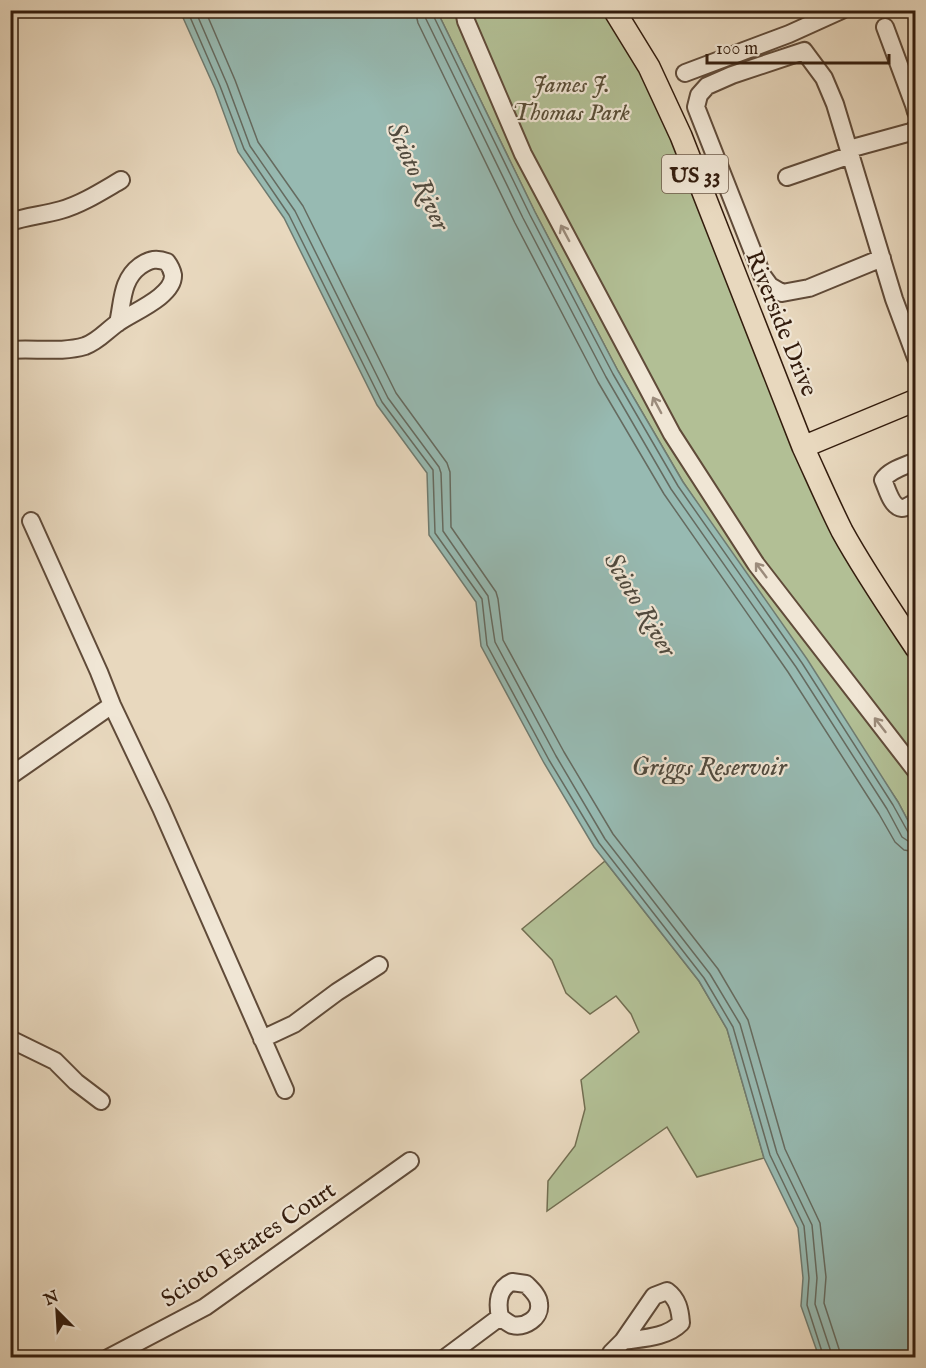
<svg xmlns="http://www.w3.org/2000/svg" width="926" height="1368" font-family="'IM FELL English',serif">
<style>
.green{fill:#b2bf95;stroke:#726e51;stroke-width:1.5}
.water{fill:#97bab2;stroke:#6f7b70;stroke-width:1.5}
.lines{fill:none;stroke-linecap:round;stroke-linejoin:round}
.shore{stroke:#656b60;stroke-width:1.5}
.minor-casing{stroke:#604b39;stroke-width:20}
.major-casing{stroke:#331c0d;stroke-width:24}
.minor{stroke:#f0e6d5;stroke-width:16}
.major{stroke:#e8d8be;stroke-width:21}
.oneway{stroke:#9b8b7b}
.labels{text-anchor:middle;stroke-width:4.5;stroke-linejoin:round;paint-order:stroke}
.shield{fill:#f0e6d5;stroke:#6c5949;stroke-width:1.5}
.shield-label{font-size:22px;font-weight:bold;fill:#331c0d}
.park-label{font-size:24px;font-style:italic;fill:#594d36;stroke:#f0e6d5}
.street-label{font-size:24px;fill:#331c0d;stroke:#f0e6d5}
.water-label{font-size:26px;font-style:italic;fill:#514b3f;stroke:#f0e6d5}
</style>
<rect width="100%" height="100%" fill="#e8d8be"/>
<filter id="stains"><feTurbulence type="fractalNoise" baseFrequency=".00333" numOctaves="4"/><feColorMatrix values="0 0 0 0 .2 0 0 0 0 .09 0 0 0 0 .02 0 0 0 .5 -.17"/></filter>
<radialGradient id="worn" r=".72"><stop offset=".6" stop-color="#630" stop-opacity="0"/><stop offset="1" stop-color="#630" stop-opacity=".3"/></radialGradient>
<path class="green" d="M 437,11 L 614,11 L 644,60 L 803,447 L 915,648 L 915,834 L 898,802 L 683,482 L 618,371 L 535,212 Z
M 605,861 L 699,981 L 727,1029 L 764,1158 L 697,1177 L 667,1127 L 547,1211 L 548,1181 L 575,1146 L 585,1109 L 581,1080 L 639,1032 L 631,1014 L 616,996 L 590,1014 L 566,993 L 552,960 L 522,929 Z"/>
<path class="water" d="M 180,11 L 437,11 L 535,212 L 618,371 L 683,482 L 807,659 L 898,802 L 915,834 L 915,1357 L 819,1357 L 801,1306 L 803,1278 L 798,1228 L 764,1158 L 727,1029 L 699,981 L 594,847 L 544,763 L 481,646 L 476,602 L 429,535 L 427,473 L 377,405 L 284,218 L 238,152 L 215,89 Z"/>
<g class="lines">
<path class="shore" d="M 187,10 L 220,86 L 244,149 L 289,215 L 382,402 L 433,470 L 435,533 L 482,599 L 487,645 L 549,760 L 599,843 L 704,978 L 733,1027 L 770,1155 L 804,1226 L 809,1278 L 807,1305 L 824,1358
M 195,10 L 227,84 L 250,146 L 295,211 L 388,398 L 439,467 L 441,473 L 443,531 L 488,596 L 495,642 L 556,756 L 605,839 L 710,974 L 740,1024 L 777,1153 L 812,1225 L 817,1278 L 815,1304 L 831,1352 L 831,1358
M 205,10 L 235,80 L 258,142 L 303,206 L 396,393 L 447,463 L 450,472 L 451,527 L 496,592 L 498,599 L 503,640 L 564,752 L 613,834 L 718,969 L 748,1020 L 785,1149 L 820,1223 L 826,1277 L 824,1303 L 839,1349 L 840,1358
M 415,10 L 418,23 L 515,223 L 598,382 L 664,494 L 788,672 L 879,814 L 895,842 L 904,850 L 916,852
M 424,10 L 426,19 L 523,218 L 606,377 L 671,489 L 796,667 L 887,809 L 902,837 L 908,841 L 916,843
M 432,10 L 433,15 L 530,215 L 613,374 L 678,486 L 802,663 L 893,805 L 908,832 L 911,835 L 916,835"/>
<defs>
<path id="minor" d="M 464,10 L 466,21 L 523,154 L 672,434 L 756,564 L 916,771
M 885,27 L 914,105 L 916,112
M 685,73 L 789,34 L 842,10
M 849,149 L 911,132 L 916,128
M 787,177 L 851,155
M 10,222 C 27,216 44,215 61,210 C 82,204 102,191 121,180
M 882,258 L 809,288 L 782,293 L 770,286 L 762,275 L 696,107 L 699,95 L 707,86 L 732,75 L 804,51 L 824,78 L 835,104 L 894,299 L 916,358
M 10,350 C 34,348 62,353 85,346 C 99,341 107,330 119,322 C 133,312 174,296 173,275 C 172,270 170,266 167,262 C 157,258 150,259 140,266 C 121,280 123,302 118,323
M 916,461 C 905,466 889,470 883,480 C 887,488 891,507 902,508 C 906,508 911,504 916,502
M 31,521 L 99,672 L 112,705 L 161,808 L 285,1090
M 10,776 L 112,705
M 10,1039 L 55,1061 L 76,1082 L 101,1101
M 262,1039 L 294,1024 L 337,992 L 379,965
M 512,1282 L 526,1284 C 531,1289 539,1296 539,1304 C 541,1318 525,1328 512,1325 C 508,1323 504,1320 500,1317 C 497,1303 498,1288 512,1282 Z
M 108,1358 L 205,1307 L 410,1161
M 445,1358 L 500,1317
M 610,1358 L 611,1353 L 623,1341 L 654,1296 L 667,1291 C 678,1299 680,1310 681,1323 C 666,1338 643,1338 623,1341"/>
<path id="major" d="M 614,10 L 649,67 L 681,136 L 803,447 C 816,475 828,503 842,531 C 864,571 890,609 916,648
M 803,447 L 916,400"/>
</defs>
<use href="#minor" class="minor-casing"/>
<use href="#major" class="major-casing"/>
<use href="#minor" class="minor"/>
<use href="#major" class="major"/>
</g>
<defs><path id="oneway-shaft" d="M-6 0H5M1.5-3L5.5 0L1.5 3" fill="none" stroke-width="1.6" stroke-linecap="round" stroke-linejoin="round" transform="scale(1.5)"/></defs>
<g class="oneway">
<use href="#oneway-shaft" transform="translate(565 233) rotate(-118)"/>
<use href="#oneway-shaft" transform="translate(657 405) rotate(-118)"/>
<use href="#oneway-shaft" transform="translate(761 570) rotate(-127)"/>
<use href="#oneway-shaft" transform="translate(880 725) rotate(-128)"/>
</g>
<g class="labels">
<rect class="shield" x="662" y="155" width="66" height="38" rx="4.5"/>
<g class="shield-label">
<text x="695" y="182">US 33</text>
</g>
<g class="park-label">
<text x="571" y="92">James J.<tspan x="571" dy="28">Thomas Park</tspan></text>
</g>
<g class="street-label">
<text transform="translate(782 323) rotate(68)" y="8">Riverside Drive</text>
<text transform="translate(248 1244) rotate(-34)" y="8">Scioto Estates Court</text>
</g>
<g class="water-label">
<text transform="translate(419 176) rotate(65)" y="9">Scioto River</text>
<text transform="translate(641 604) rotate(59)" y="9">Scioto River</text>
<text x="709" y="775">Griggs Reservoir</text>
</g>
</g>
<rect width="926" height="1368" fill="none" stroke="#e8d8be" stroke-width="36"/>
<rect x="12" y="12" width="902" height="1344" fill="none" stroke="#331c0d" stroke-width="3"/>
<rect x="18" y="18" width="890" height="1332" fill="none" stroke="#331c0d" stroke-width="1.5"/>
<g transform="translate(57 1311) rotate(336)" stroke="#f0e6d5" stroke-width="4.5" paint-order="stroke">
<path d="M0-4.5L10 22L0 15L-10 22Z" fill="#331c0d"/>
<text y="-9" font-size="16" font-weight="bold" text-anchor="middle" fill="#331c0d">N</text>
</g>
<path d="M707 54v9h182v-9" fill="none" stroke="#331c0d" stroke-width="3"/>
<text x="716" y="54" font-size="18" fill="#331c0d" stroke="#f0e6d5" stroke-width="4.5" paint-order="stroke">100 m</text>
<rect width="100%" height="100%" filter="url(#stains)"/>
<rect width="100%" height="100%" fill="url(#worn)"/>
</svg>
